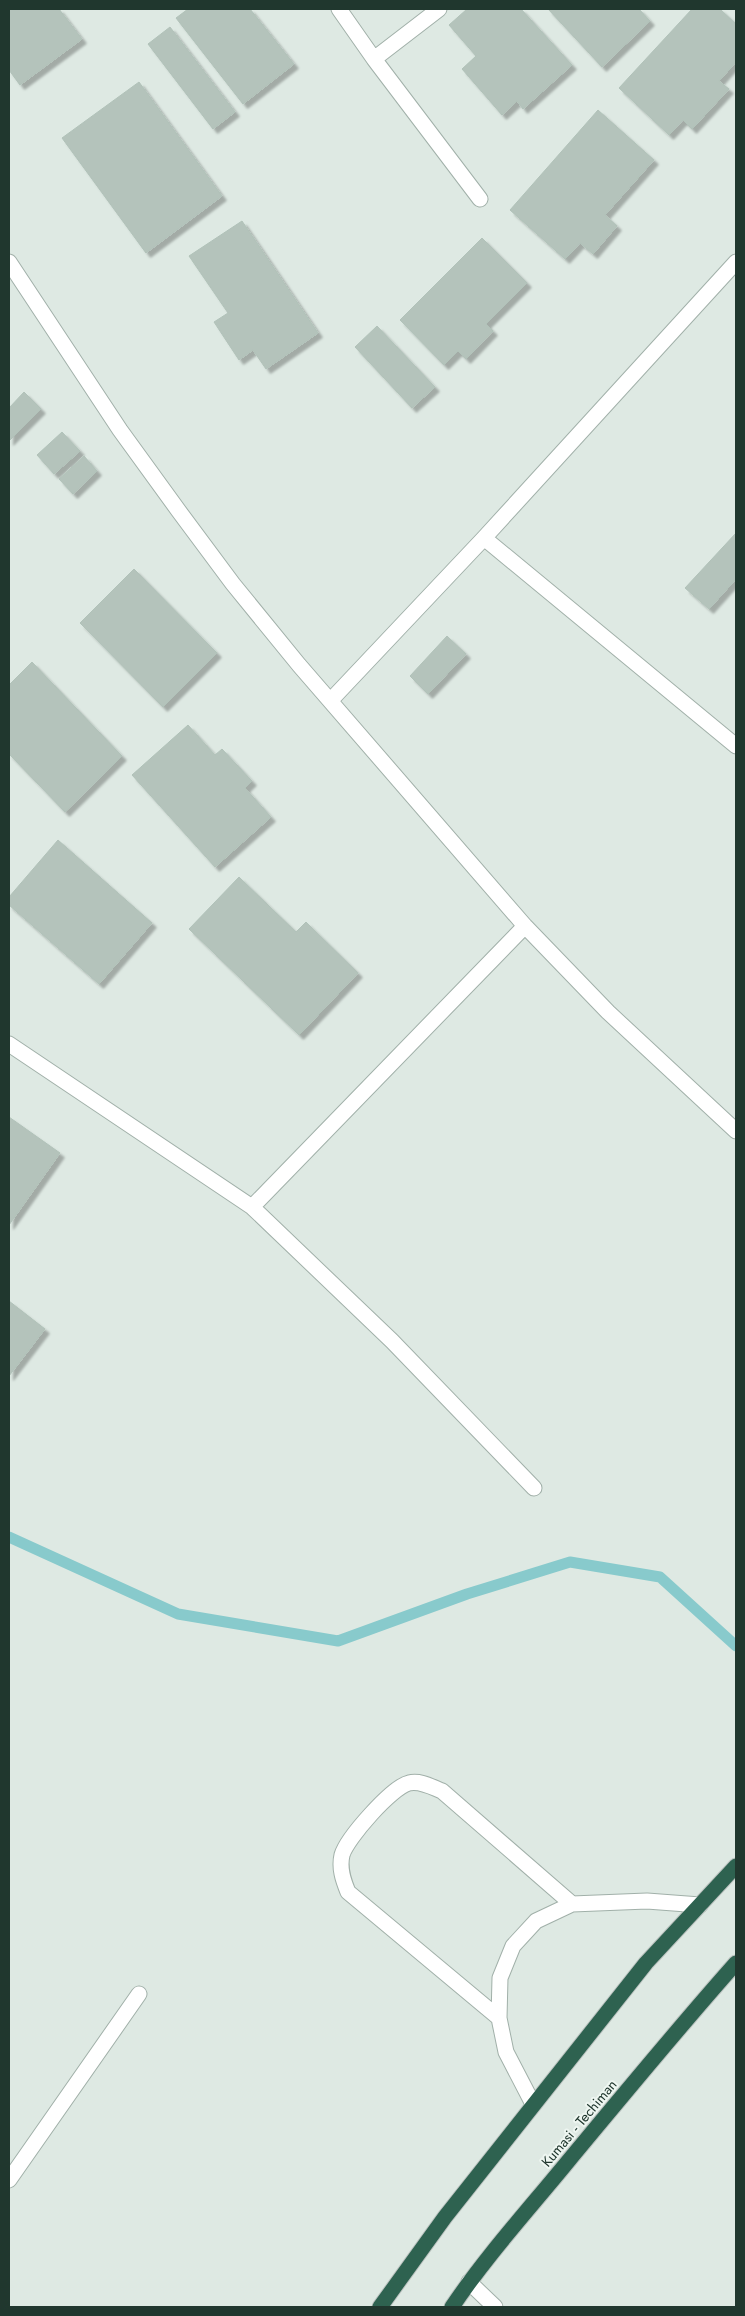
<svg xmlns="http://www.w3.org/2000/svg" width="745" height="2316" font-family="Jost,sans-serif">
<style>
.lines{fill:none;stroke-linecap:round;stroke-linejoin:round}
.stream{stroke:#88cacc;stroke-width:11}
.building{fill:#b4c3bb;stroke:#b1c2b9;filter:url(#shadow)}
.minor-casing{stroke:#a1b0a9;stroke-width:17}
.highway-casing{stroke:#bcc3c0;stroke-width:17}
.minor{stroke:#fff;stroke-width:15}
.highway{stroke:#2e6250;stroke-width:15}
.labels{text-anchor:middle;stroke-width:4;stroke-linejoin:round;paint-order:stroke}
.street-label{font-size:14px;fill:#20372e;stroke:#eef6f1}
</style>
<defs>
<filter id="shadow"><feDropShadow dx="4.5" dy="4.5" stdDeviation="1" flood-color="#0004"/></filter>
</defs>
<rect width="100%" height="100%" fill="#dee9e3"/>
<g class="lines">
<path class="stream" d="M 9,1537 L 178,1614 L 338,1641 L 467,1594 L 570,1562 L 660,1577 L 736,1646"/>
</g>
<path class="building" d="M 9,9 L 59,9 L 82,39 L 20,85 L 9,70 Z
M 188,9 L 250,9 L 294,64 L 243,104 L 176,18 Z
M 467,9 L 521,9 L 572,65 L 523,109 L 517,101 L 502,115 L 462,69 L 476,56 L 449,25 Z
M 548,9 L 639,9 L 650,21 L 602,67 Z
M 692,9 L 720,9 L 736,24 L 736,62 L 719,81 L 729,89 L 692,129 L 683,120 L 669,135 L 619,88 Z
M 170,27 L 235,112 L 213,129 L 148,44 Z
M 139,82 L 222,196 L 146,253 L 62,138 Z
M 598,110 L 654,160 L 605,215 L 617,226 L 593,254 L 580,243 L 565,259 L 510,210 Z
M 242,221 L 318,333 L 266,369 L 253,350 L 239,360 L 214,322 L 228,313 L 189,256 Z
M 482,238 L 527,283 L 486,324 L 493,331 L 466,359 L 458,351 L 444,365 L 400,320 Z
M 377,326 L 435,387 L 412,408 L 355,347 Z
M 24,392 L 41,409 L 9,441 L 9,408 Z
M 62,432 L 80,451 L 54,474 L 37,455 Z
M 84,456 L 97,471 L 73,494 L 59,479 Z
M 736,533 L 736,579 L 709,609 L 685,588 Z
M 134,569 L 217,653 L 163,707 L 80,623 Z
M 447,636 L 466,654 L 428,694 L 410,676 Z
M 32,662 L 122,756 L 65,812 L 9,754 L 9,685 Z
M 188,725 L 215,755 L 222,749 L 252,781 L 245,788 L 271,817 L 215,867 L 132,775 Z
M 58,840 L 152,923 L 99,984 L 9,905 L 9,897 Z
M 239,877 L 296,932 L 306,922 L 358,973 L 299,1035 L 189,929 Z
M 9,1117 L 60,1153 L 9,1225 Z
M 9,1301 L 45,1329 L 9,1376 Z"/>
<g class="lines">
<defs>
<path id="minor" d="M 339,9 L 374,59 L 480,199
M 374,59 L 439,9
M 9,262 L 120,430 L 178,510 L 233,584 L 299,665 L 525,926 L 608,1012 L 736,1131
M 484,538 L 736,746
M 331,700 L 484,538 L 736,262
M 9,1044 L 252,1207 L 525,926
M 252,1207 L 392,1341 L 534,1488
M 499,2018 L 348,1892 C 343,1880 339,1868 342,1855 C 347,1838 392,1787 409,1783 C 420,1780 432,1787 442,1791 L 572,1904
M 533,2104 L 506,2052 L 499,2018 L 500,1978 L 513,1946 L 536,1921 L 572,1904 L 647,1901 L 700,1905
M 9,2180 L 139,1994
M 469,2282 L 495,2307"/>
<path id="highway" d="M 380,2307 L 445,2217 L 646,1963 L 736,1866
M 452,2307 C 487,2255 530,2208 570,2159 C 625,2093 679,2027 736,1963"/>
</defs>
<use href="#minor" class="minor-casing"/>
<use href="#highway" class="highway-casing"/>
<use href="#minor" class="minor"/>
<use href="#highway" class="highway"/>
</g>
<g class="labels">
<g class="street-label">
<text transform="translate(579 2123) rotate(-50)" y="5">Kumasi - Techiman</text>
</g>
</g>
<rect width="745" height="2316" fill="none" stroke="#20372e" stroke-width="20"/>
</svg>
